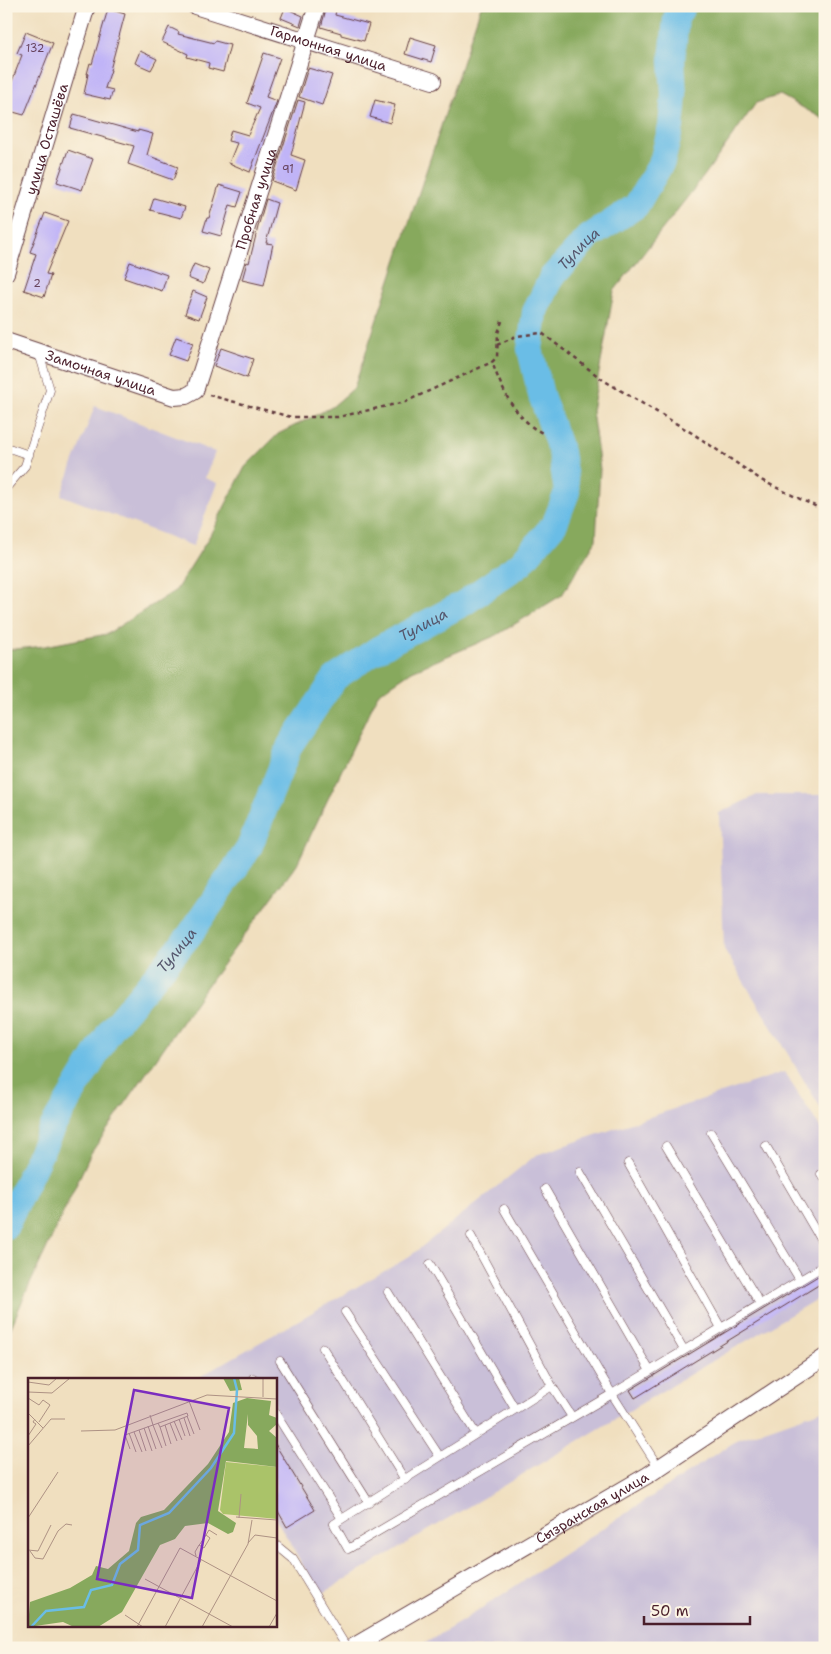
<svg xmlns="http://www.w3.org/2000/svg" width="831" height="1654" font-family="'Shantell Sans',sans-serif">
<style>
.industrial{fill:#c9bfd8}
.forest{fill:#87a95d;stroke:#686444}
.lines{fill:none;stroke-linecap:round;stroke-linejoin:round}
.river{stroke:#6abde6;stroke-width:26}
.building{fill:#c0b4f7}
.lane-casing{stroke:#633c41;stroke-width:9}
.street-casing{stroke:#633c41;stroke-width:18}
.path{stroke:#633c41;stroke-width:2.5;stroke-dasharray:4 4;stroke-linecap:butt}
.lane{stroke:#fff;stroke-width:8}
.street{stroke:#fff;stroke-width:16}
.labels{text-anchor:middle;stroke-width:4;stroke-linejoin:round;paint-order:stroke}
.number-label{font-size:11px;fill:#68445e}
.street-label{font-size:14px;fill:#4a1f2b;stroke:#fcf5e5}
.water-label{font-size:15px;font-style:italic;fill:#55566c;stroke:#fcf5e5}
.inset-river{fill:none;stroke:#6abde6;stroke-width:2.5}
.inset-road{fill:none;stroke:#ae9284;stroke-width:1}
.view{fill:#7b2cbf;fill-opacity:0.15;stroke:#7b2cbf;stroke-width:2.5}
.inset-edge{fill:none;stroke:#4a1f2b;stroke-width:2.5}
</style>
<rect width="100%" height="100%" fill="#fcf5e5"/>
<filter id="ink" filterUnits="userSpaceOnUse"><feTurbulence type="fractalNoise" baseFrequency=".02" numOctaves="2"/><feDisplacementMap in="SourceGraphic" scale="10" xChannelSelector="R" yChannelSelector="G"/><feConvolveMatrix kernelMatrix="1 2 1 2 8 2 1 2 1" color-interpolation-filters="sRGB"/></filter>
<filter id="wash" filterUnits="userSpaceOnUse"><feTurbulence type="fractalNoise" baseFrequency=".0096" numOctaves="4" result="noise"/><feDisplacementMap in="SourceGraphic" scale="20" xChannelSelector="R" yChannelSelector="G"/><feGaussianBlur stdDeviation="1.12" result="paint"/><feColorMatrix in="noise" values="0 0 0 0 0 0 0 0 0 0 0 0 0 0 0 0 0 1.4 0 .05"/><feComposite in="paint" operator="in"/></filter>
<g filter="url(#wash)">
<rect width="100%" height="100%" fill="#f0dfbf"/>
<path class="industrial" d="M 95,406 L 215,452 L 205,478 L 217,483 L 193,546 L 61,495 Z
M 757,795 L 825,795 L 825,1115 L 724,949 L 719,813 Z
M 784,1072 L 825,1135 L 825,1294 L 320,1595 L 275,1517 L 275,1379 L 196,1379 L 409,1257 L 536,1155 Z
M 825,1409 L 825,1648 L 417,1648 L 462,1621 L 739,1439 Z"/>
<path class="forest" d="M 481,6 L 825,6 L 825,120 L 780,95 L 756,103 L 704,176 L 614,291 L 592,411 L 600,469 L 596,540 L 562,595 L 497,635 L 412,671 L 378,694 L 297,864 L 206,987 L 91,1153 L 24,1297 L 6,1339 L 6,650 L 45,646 L 107,634 L 176,590 L 208,539 L 245,467 L 278,434 L 332,407 L 354,388 Z"/>
<g class="lines">
<path class="river" id="s1" d="M 6,1226 L 53,1126 L 112,1028 L 189,936 L 249,848 L 290,745 L 335,678 L 378,649 L 464,603 L 521,563 L 555,523 L 567,492 L 561,452 L 541,395 L 530,349 L 535,312 L 552,277 L 589,237 L 636,206 L 662,162 L 671,127 L 674,95 L 672,61 L 676,18 L 683,6"/>
</g>
<g id="blocks">
<path class="building" d="M 327,6 L 337,6 L 335,15 L 369,24 L 364,41 L 341,35 L 341,33 L 321,27 Z
M 285,8 L 303,16 L 300,26 L 281,18 Z
M 108,9 L 125,14 L 110,70 L 111,70 L 105,88 L 113,90 L 110,100 L 84,94 L 88,74 L 87,74 L 90,63 L 92,64 Z
M 169,27 L 179,32 L 178,34 L 214,43 L 215,41 L 230,45 L 223,72 L 208,68 L 209,63 L 187,57 L 188,54 L 162,42 Z
M 26,32 L 53,43 L 24,115 L 6,110 L 6,97 L 22,55 L 17,53 Z
M 410,37 L 436,45 L 431,62 L 405,54 Z
M 140,51 L 157,59 L 151,70 L 135,63 Z
M 264,53 L 280,58 L 266,97 L 277,101 L 250,172 L 229,163 L 237,143 L 228,141 L 231,130 L 248,135 L 260,108 L 247,103 Z
M 308,68 L 332,75 L 322,105 L 299,97 Z
M 298,100 L 305,102 L 291,155 L 305,160 L 296,190 L 272,181 Z
M 375,100 L 395,105 L 390,123 L 370,117 Z
M 74,114 L 138,132 L 138,130 L 153,134 L 147,155 L 178,167 L 173,180 L 128,164 L 134,146 L 70,128 Z
M 68,150 L 93,159 L 82,190 L 57,182 Z
M 219,185 L 242,192 L 237,207 L 230,205 L 221,236 L 203,231 L 207,218 L 209,218 Z
M 154,198 L 185,207 L 181,218 L 150,210 Z
M 266,199 L 277,203 L 266,243 L 273,244 L 264,285 L 242,280 L 247,262 L 249,263 L 258,227 Z
M 45,213 L 68,221 L 46,274 L 51,275 L 44,297 L 24,290 L 36,254 L 30,252 Z
M 130,262 L 167,275 L 162,291 L 124,278 Z
M 194,264 L 209,270 L 203,284 L 188,278 Z
M 193,291 L 207,297 L 199,319 L 185,314 Z
M 176,337 L 193,343 L 186,361 L 169,355 Z
M 221,348 L 253,359 L 247,378 L 214,366 Z
M 823,1273 L 825,1281 L 635,1398 L 630,1390 Z
M 275,1444 L 315,1510 L 287,1527 L 275,1506 Z"/>
</g>
</g>
<g filter="url(#ink)">
<use href="#blocks" fill-opacity="0" stroke="#633c41" stroke-width="1"/>
<g class="lines">
<defs>
<path id="lane" d="M 6,447 L 29,455
M 6,488 L 25,466 L 50,390 L 39,353
M 711,1133 L 800,1280
M 666,1146 L 760,1304
M 766,1146 L 825,1247
M 628,1163 L 721,1328
M 580,1172 L 684,1350
M 821,1174 L 825,1179
M 545,1189 L 650,1371
M 504,1209 L 612,1394 L 825,1265
M 471,1236 L 552,1386
M 430,1264 L 515,1409
M 388,1292 L 476,1434
M 345,1312 L 440,1457
M 323,1348 L 405,1480
M 280,1361 L 369,1503
M 253,1378 L 254,1379
M 275,1413 L 342,1519
M 572,1417 L 552,1386 L 334,1524 L 348,1549 L 612,1394 L 659,1468
M 275,1544 L 293,1559 L 347,1648"/>
<g id="street">
<path id="s2" d="M 195,6 L 433,81"/>
<path id="s3" d="M 6,273 L 87,6"/>
<path id="s4" d="M 6,341 L 174,397 L 186,396 L 195,391 L 317,6"/>
<path id="s5" d="M 351,1648 L 648,1475 L 825,1357"/>
</g>
</defs>
<use href="#lane" class="lane-casing"/>
<use href="#street" class="street-casing"/>
<path class="path" d="M 502,321 L 498,333 L 497,357 L 492,362 C 500,384 510,408 528,423 C 532,428 539,431 544,434
M 497,345 L 516,336 L 542,333 L 603,380 L 692,433 L 763,481 L 825,511
M 209,395 L 291,417 L 338,417 L 405,402 L 492,362"/>
<use href="#lane" class="lane"/>
<use href="#street" class="street"/>
</g>
</g>
<g class="labels">
<g class="number-label">
<text x="35" y="52">132</text>
<text x="288" y="173">91</text>
<text x="37" y="287">2</text>
</g>
<g class="street-label">
<text dy="5" stroke="none"><textPath href="#s2" startOffset="140">Гармонная улица</textPath></text>
<text dy="5" stroke="none"><textPath href="#s3" startOffset="140">улица Осташёва</textPath></text>
<text dy="5" stroke="none"><textPath href="#s4" startOffset="401">Пробная улица</textPath></text>
<text dy="5" stroke="none"><textPath href="#s4" startOffset="100">Замочная улица</textPath></text>
<text dy="5" stroke="none"><textPath href="#s5" startOffset="279">Сызранская улица</textPath></text>
</g>
<g class="water-label">
<text dy="5" stroke="none"><textPath href="#s1" startOffset="1211">Тулица</textPath></text>
<text dy="5" stroke="none"><textPath href="#s1" startOffset="746">Тулица</textPath></text>
<text dy="5" stroke="none"><textPath href="#s1" startOffset="326">Тулица</textPath></text>
</g>
</g>
<g transform="translate(28 1378)">
<rect width="249" height="249" fill="#f0dfbf"/>
<path d="M 198,84 L 249,89 L 249,141 L 195,136 L 192,132 Z" fill="#aac369"/>
<path d="M 195,0 L 211,0 L 214,12 L 202,13 ZM 219,20 L 243,23 L 241,37 L 249,40 L 249,46 L 241,53 L 249,60 L 249,89 L 198,83 L 190,133 L 208,145 L 205,154 L 200,156 L 180,145 L 157,148 L 147,161 L 132,167 L 94,234 L 70,249 L 46,249 L 35,244 L 0,249 L 2,224 L 42,210 L 64,197 L 68,188 L 80,191 L 101,173 L 108,145 L 113,139 L 136,132 L 180,86 L 201,54 L 205,25 ZM 220,36 L 220,47 L 229,58 L 230,71 L 216,70 Z" fill="#87a95d" fill-rule="evenodd"/>
<path class="inset-river" d="M 3,249 L 18,233 L 56,229 L 63,212 L 84,207 L 92,186 L 110,172 L 112,147 L 141,135 L 183,90 L 206,55 L 209,12 L 206,0"/>
<path class="inset-road" d="M 235,0 L 235,19M 0,4 L 21,7 L 29,0M 0,14 L 24,15 L 42,0M 0,20 L 11,27 L 15,22 L 22,27 L 11,44M 161,23 L 172,52M 0,35 L 15,50M 122,37 L 125,47 L 159,35 L 160,38 L 132,49 L 130,45M 159,38 L 166,56M 156,40 L 162,58M 151,41 L 157,58M 146,43 L 154,62M 142,45 L 149,63M 137,47 L 143,66M 120,48 L 128,71M 132,49 L 138,68M 116,50 L 124,73M 111,52 L 118,73M 53,53 L 87,52 L 179,17 L 249,21M 106,54 L 114,74M 101,55 L 108,74M 0,58 L 8,46 L 5,44 L 7,41M 0,68 L 23,41 L 37,41M 102,71 L 97,57 L 125,47 L 134,70M 208,139 L 249,142M 0,140 L 30,94M 211,140 L 213,116M 178,157 L 181,152 L 189,157M 220,165 L 227,157 L 249,160M 0,172 L 10,173 L 23,147M 2,173 L 7,180 L 15,181 L 30,153 L 38,146 L 44,147M 168,178 L 167,174 L 171,167 L 172,166 L 178,157 L 182,160 L 176,170 L 171,167M 117,201 L 205,249M 97,237 L 115,249M 109,249 L 152,170 L 249,223M 137,249 L 173,182M 174,249 L 220,166 L 224,142M 241,249 L 249,235"/>
<path class="view" d="M 106,12 L 201,30 L 164,220 L 69,201 Z"/>
<rect width="249" height="249" class="inset-edge"/>
</g>
<rect width="831" height="1654" fill="none" stroke="#fcf5e5" stroke-width="25"/>
<path d="M644 1616v8h106v-8" fill="none" stroke="#4a1f2b" stroke-width="2.5"/>
<text x="651" y="1616" font-size="15" fill="#4a1f2b" stroke="#fcf5e5" stroke-width="4" paint-order="stroke">50 m</text>
</svg>
